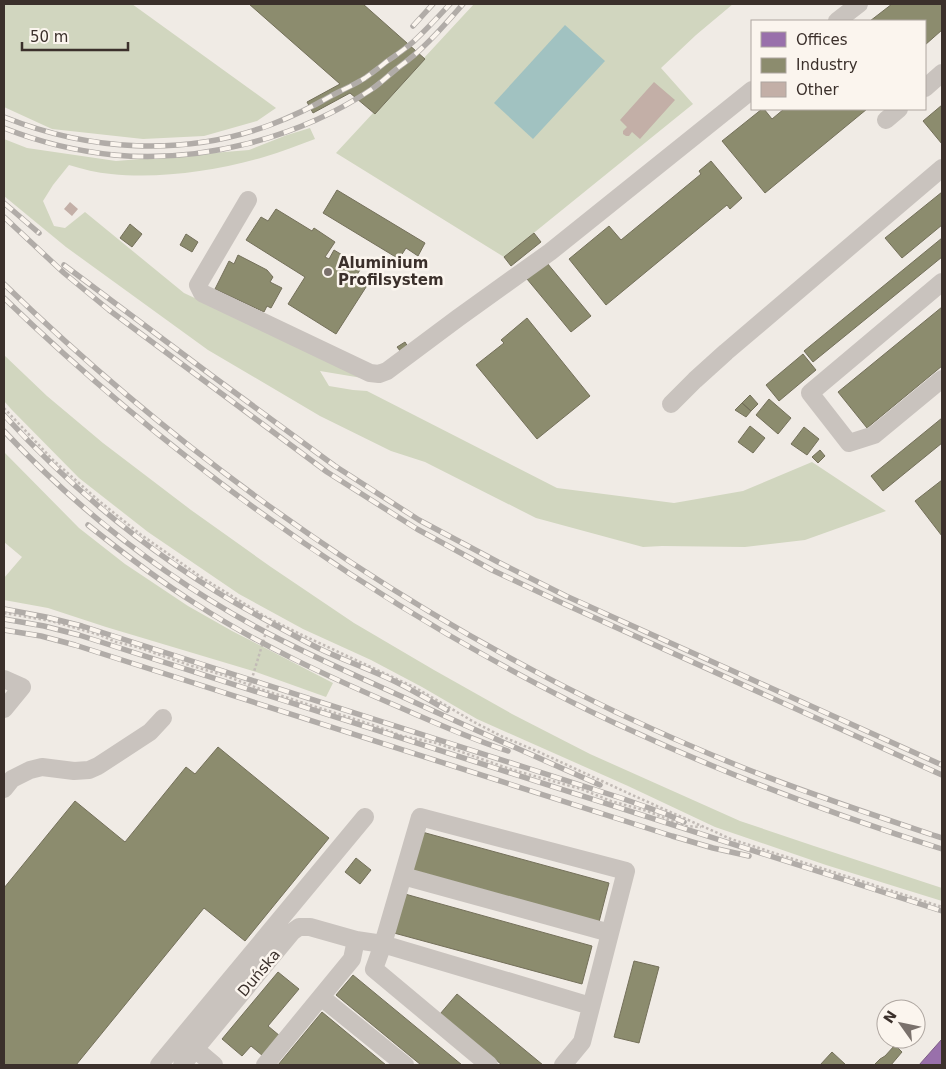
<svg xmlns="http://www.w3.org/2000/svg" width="946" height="1069" font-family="'DejaVu Sans',sans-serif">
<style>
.green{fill:#d1d6bf}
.water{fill:#a1c2c1}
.offices{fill:#9970ab;stroke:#7d5d85}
.industry{fill:#8c8c6e;stroke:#74705a}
.building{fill:#c3afa7}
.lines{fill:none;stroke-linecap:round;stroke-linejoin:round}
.path{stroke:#c2bbb6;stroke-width:2.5;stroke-dasharray:2.5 2.5;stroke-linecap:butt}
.minor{stroke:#c9c3be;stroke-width:18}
.rail-casing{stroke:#b1aca8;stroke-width:5.5}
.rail{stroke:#fbf5ee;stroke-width:4;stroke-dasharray:11;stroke-linecap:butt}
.poi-dot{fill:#7a716c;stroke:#fbf5ee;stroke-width:2}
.labels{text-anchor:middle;stroke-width:5;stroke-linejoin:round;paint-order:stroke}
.poi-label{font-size:15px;font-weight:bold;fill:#3b302b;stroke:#fbf5ee;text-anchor:start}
.street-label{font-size:15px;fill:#3b302b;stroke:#fbf5ee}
</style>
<rect width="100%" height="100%" fill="#f0ebe5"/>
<path class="green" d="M 4,4 L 132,4 L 276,108 L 257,121 L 204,136 L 143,139 L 52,129 L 4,107 Z
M 474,4 L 733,4 L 696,35 L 661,68 L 693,104 L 504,257 L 336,153 Z
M 310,128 L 315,139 C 298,145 281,152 264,157 C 216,171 160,179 111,174 C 97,173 83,169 69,165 L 53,185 L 43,201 L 54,226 L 65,228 L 85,212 L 184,293 L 368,379 L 320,371 L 329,386 L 353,390 L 367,391 L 557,488 L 674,503 L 743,491 L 812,462 L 886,511 L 805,540 L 745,547 L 662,546 L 643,547 L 536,518 L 425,462 L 391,451 L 320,416 L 208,350 L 66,247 L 4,196 L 4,139 L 27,148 L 116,161 L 249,150 L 287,135 Z
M 4,355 L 47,396 L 103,443 L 191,510 L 271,567 L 354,623 L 434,670 L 512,714 L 590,754 L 740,821 L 814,846 L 942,888 L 942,901 L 826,865 L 715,827 L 628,786 L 477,719 L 422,687 L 371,660 L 303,629 L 239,594 L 148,532 L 79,478 L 11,409 L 4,401 Z
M 4,452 L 79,528 L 125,564 L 188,606 L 232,631 L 333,683 L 326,697 L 253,671 L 106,627 L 48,608 L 4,600 L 4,578 L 22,557 L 4,542 Z"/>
<path class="water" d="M 565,25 L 605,61 L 533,139 L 494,103 Z"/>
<path class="offices" d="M 942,1039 L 942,1065 L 919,1065 Z"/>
<path class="industry" d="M 249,4 L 363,4 L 425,59 L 375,114 L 350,93 L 313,113 L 307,102 L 340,84 Z
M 892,4 L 942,4 L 942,30 L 925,45 L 925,21 L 870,21 Z
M 942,105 L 942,144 L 923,121 Z
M 762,109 L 764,109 L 772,119 L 784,109 L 867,109 L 765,193 L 722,141 Z
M 711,161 L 742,198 L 730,209 L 727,205 L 606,305 L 569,259 L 609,226 L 621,240 L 701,174 L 699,171 Z
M 337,190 L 425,243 L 418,256 L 406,248 L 399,259 L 323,213 Z
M 942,192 L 942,225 L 902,258 L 885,238 Z
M 276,209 L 312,231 L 314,228 L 335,242 L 325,257 L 329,259 L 334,250 L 362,267 L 356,276 L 368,284 L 336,334 L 288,304 L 305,277 L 246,240 L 261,217 L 268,221 Z
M 130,224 L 142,234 L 132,247 L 120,238 Z
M 534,233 L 541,242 L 511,266 L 504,257 Z
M 186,234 L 198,242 L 192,252 L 180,245 Z
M 942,238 L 942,257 L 813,362 L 804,351 Z
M 238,255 L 267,270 L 273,277 L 270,282 L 282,288 L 271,308 L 267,306 L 264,312 L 215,289 L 229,261 L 234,264 Z
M 547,263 L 591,316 L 571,332 L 527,279 Z
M 942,307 L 942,366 L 867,428 L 838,392 Z
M 527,318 L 590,396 L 537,439 L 476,365 L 504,343 L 501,340 Z
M 405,342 L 408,347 L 401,352 L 397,347 Z
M 803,354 L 816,370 L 779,401 L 766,385 Z
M 750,395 L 758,404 L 751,411 L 742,403 Z
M 769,399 L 791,418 L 778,434 L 756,415 Z
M 742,403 L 751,411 L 746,417 L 735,410 Z
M 942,418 L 942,443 L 883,491 L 871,476 Z
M 750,426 L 765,438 L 753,453 L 738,442 Z
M 804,427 L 819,439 L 807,455 L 791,444 Z
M 820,450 L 825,456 L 818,463 L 812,457 Z
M 942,480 L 942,536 L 915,501 Z
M 218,747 L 329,838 L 245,941 L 204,908 L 76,1065 L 4,1065 L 4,888 L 75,801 L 125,842 L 186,767 L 195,774 Z
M 422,832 L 609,883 L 599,922 L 411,870 Z
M 356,858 L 371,870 L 360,884 L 345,872 Z
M 405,894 L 592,946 L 582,984 L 394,933 Z
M 634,961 L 659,967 L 639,1043 L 614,1037 Z
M 278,972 L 299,989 L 268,1026 L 280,1036 L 263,1056 L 251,1046 L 242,1056 L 222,1039 Z
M 353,975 L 462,1065 L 421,1065 L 336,995 Z
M 457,994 L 543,1065 L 502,1065 L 440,1014 Z
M 322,1012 L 386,1065 L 278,1065 Z
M 895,1045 L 902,1052 L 891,1065 L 874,1065 L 880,1059 L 885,1056 Z
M 832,1052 L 846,1065 L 820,1065 Z"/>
<path class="building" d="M 654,82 L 675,100 L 640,139 L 632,132 L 629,136 L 626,136 L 623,134 L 623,131 L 627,127 L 620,120 Z
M 70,202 L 78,209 L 72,216 L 64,209 Z"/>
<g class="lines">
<path class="path" d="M 4,408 L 53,460 L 98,500 L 140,534 L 201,577 L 266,617 L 300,634 L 416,688 L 474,722 L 501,736 L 539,752 L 630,794 L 731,839 L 942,907
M 4,613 L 51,621 L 100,635 L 116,642 L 137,647 L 192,666 L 226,676 L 260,689 L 373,725 L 402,736 L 436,743 L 513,770 L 581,789 L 611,801 L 647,811 L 685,826 L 701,827
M 250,685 L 270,619"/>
<path class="minor" d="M 837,21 L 859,4
M 925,88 L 942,73
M 886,120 L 899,109
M 248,200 L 198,285 L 202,293 L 370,373 L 379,374 L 387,371 L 458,318 L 550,252 L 752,90
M 942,282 L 810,393 L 849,443 L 874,435 L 942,379
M 671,404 L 695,380 L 726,352 L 942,168
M 4,679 L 22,687 L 4,709
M 4,789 L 12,779 L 30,770 L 42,767 L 74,771 L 89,770 L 98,766 L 150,732 L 163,718
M 403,876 L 610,933
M 321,997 L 405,1065
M 195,1049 L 214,1065
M 159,1065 L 365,817
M 182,1065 L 292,932 L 299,927 L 310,927 L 356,940 L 383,944 L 591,1006
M 265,1065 L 352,959 L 356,940
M 489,1065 L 374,969 L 383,944 L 420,817 L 626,871 L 582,1042 L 563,1065"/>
<defs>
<path id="rail" d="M 413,26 L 433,4
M 4,117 C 89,151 183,157 270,125 C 291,117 312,107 331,96 C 342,90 354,85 365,78 C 372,73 379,68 386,62 C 395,56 405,49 413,42 C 426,30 438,17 450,4
M 4,128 C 39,142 76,151 114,155 C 202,163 299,138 372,89 C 382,82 390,74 399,67 C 407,61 415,55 422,48 C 437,34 450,19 463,4
M 4,203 L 39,233
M 4,217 L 64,273 L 109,310 L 327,472 L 417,529 L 492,570 L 560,602 L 942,775
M 64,265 L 211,375 L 335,466 L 419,520 L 498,562 L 566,596 L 942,765
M 4,284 C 217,490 468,658 744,768 C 809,794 876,816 942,838
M 4,298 C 139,428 285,539 447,634 C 506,668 566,701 628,729 C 730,776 835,815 942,849
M 4,415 C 78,496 167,567 264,619 C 282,629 300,639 318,648 C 343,660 369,669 394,681 C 412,690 429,700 447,710
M 4,431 C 76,508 163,576 256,627 C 304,653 354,675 403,697 C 468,727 534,756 600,785
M 88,525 C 123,553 158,580 196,604 C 259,645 329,677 399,707 C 435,723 471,739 508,751
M 4,609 L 46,617 L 82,626 L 621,798 L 666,814 L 684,822
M 4,619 L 44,626 L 79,635 L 942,911
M 4,630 L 41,636 L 75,645 L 672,836 L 713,848 L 749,856"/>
</defs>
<use href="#rail" class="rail-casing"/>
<use href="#rail" class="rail"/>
</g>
<circle class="poi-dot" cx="328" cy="272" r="5"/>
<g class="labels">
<g class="poi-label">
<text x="338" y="268">Aluminium<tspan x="338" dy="17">Profilsystem</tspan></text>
</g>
<g class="street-label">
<text transform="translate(259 973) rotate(-50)" y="5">Duńska</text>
</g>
</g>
<rect width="946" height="1069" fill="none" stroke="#3b302b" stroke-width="10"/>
<rect x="751" y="20" width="175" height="90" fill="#fbf5ee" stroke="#aea6a0"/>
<rect x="761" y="32" width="25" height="15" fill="#9970ab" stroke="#aea6a0"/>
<text x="796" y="45" font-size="15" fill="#3b302b">Offices</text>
<rect x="761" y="58" width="25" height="15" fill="#8c8c6e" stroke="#aea6a0"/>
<text x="796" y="70" font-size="15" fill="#3b302b">Industry</text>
<rect x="761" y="82" width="25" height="15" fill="#c3afa7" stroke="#aea6a0"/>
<text x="796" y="95" font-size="15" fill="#3b302b">Other</text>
<g transform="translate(901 1024) rotate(303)"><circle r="24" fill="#fbf5ee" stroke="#aea6a0"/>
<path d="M0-4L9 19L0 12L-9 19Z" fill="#7a716c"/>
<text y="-8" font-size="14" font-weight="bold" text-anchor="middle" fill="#3b302b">N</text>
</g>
<path d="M22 42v8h106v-8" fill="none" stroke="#3b302b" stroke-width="2.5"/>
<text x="30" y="42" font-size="15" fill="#3b302b" stroke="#fbf5ee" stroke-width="4" paint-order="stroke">50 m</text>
</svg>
